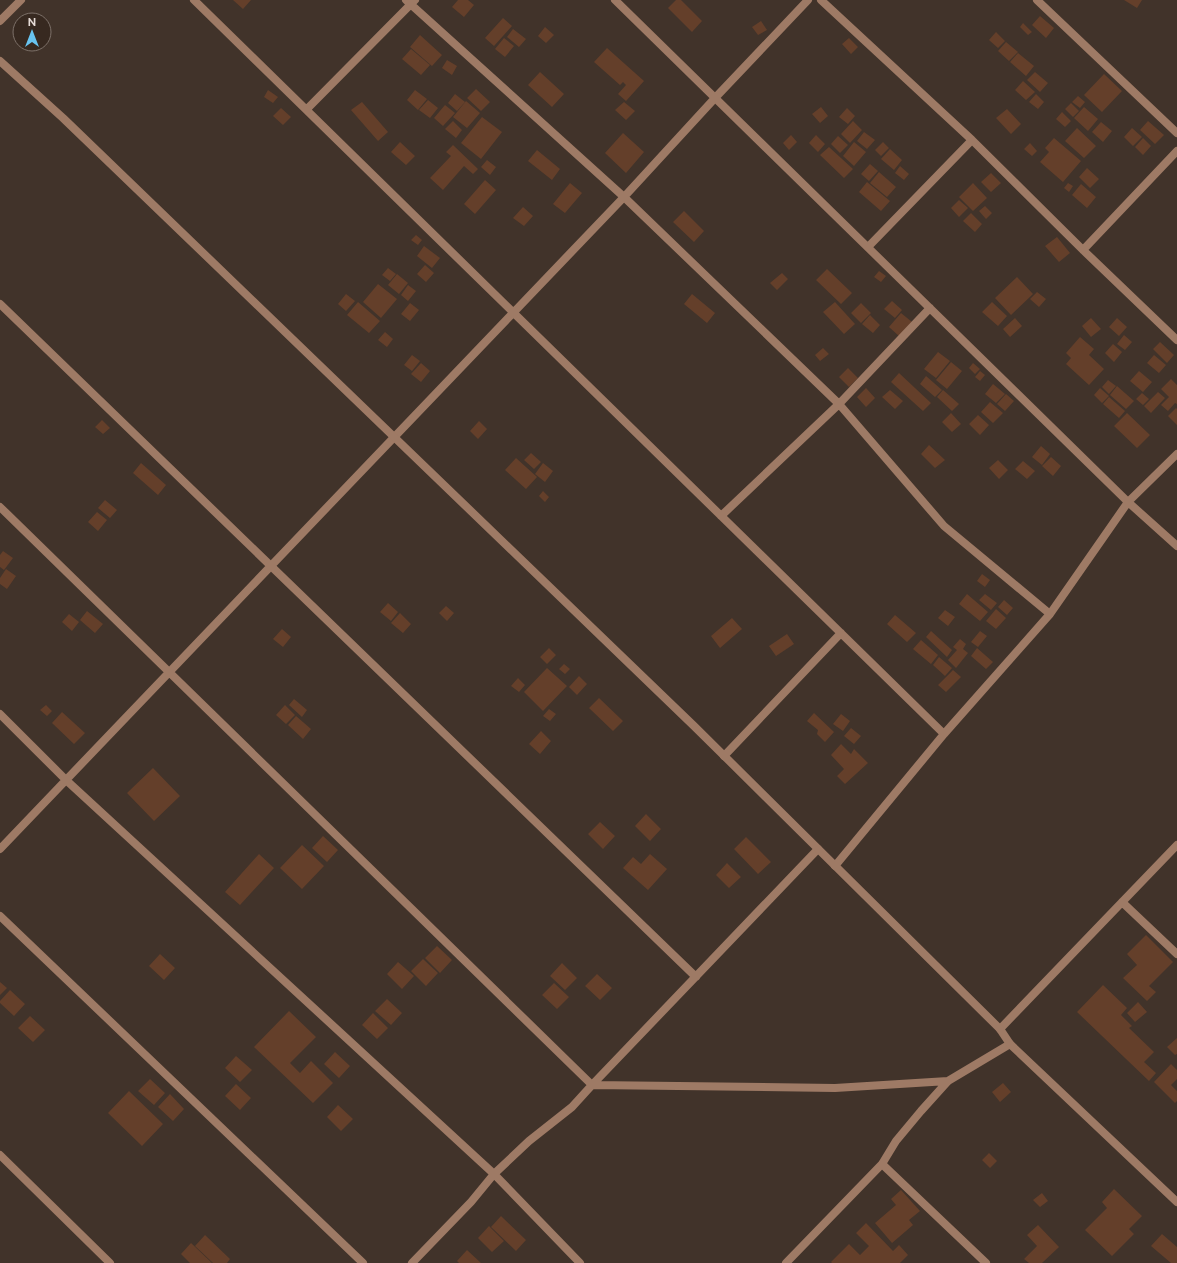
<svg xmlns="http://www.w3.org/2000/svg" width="1177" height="1263" font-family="Raleway,sans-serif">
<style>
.building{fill:#643f2a}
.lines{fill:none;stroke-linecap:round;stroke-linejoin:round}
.minor{stroke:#9e7a65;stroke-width:8}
.tertiary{stroke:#9e7a65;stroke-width:8}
</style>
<rect width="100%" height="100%" fill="#41332a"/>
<path class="building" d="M 233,0 L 251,0 L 243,9 Z
M 458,0 L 468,0 L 474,5 L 464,17 L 452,7 Z
M 676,0 L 681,0 L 702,21 L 692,32 L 668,8 Z
M 1124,0 L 1142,0 L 1137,8 Z
M 1040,16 L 1054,28 L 1046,38 L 1032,25 Z
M 503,18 L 512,26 L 494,46 L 485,38 Z
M 761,21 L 767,30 L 758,35 L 752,27 Z
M 1023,23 L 1032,32 L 1028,35 L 1020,27 Z
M 545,27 L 554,35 L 546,43 L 538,36 Z
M 513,29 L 526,39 L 519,47 L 507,37 Z
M 996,32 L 1005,41 L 998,48 L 989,40 Z
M 420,35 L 442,55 L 432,66 L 410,47 Z
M 504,38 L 514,46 L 505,57 L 495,49 Z
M 849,38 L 858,47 L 851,54 L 842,44 Z
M 1006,42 L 1018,52 L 1009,61 L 998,51 Z
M 607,48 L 644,81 L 626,101 L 618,94 L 626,85 L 623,82 L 620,85 L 594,62 Z
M 411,49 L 430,65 L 421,75 L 402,59 Z
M 1018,53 L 1034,66 L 1026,76 L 1010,62 Z
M 447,60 L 457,66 L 452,75 L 442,68 Z
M 540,72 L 564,94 L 552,107 L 528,85 Z
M 1035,72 L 1048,83 L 1040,92 L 1027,80 Z
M 1104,74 L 1122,91 L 1102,112 L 1084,95 Z
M 1023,81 L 1035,92 L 1026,100 L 1015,90 Z
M 476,89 L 490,102 L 481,111 L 467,98 Z
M 268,90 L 278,97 L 273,103 L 264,97 Z
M 415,90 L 427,99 L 418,110 L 407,100 Z
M 455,94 L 465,102 L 457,111 L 448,103 Z
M 1036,94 L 1044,102 L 1038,109 L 1029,102 Z
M 1078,96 L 1085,102 L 1080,108 L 1072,102 Z
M 428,100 L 438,108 L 430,118 L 419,110 Z
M 466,101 L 480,113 L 467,128 L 453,117 Z
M 362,102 L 388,132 L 378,141 L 351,110 Z
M 624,102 L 635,111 L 626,120 L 615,110 Z
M 1071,103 L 1079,111 L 1073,117 L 1065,109 Z
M 445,105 L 455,113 L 443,126 L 434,118 Z
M 821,107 L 828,116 L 820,123 L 812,114 Z
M 1084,107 L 1098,119 L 1088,131 L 1074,118 Z
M 281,108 L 291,117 L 283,125 L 273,116 Z
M 847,108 L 855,116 L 848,124 L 839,117 Z
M 1007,109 L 1021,124 L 1011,134 L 996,118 Z
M 1062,112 L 1071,121 L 1065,127 L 1056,119 Z
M 482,117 L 502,132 L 481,159 L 461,143 Z
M 453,121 L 462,130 L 456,138 L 445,129 Z
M 853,121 L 862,130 L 850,143 L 841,134 Z
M 1148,121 L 1164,135 L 1155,144 L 1140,130 Z
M 1101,122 L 1112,131 L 1103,142 L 1092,132 Z
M 1077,128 L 1096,146 L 1084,158 L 1065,141 Z
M 1132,128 L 1142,137 L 1133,146 L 1124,137 Z
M 864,132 L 875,140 L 867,149 L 857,141 Z
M 623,133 L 644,152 L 626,173 L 605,153 Z
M 791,135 L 797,142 L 789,150 L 783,143 Z
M 816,135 L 825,144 L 818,152 L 809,143 Z
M 838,136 L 848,145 L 840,153 L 831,144 Z
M 1054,138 L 1081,161 L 1063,182 L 1040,162 L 1049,152 L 1045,148 Z
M 1143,138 L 1151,146 L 1143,155 L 1135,147 Z
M 400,142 L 415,156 L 406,165 L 391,152 Z
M 854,142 L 866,152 L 854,166 L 843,156 Z
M 883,142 L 889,148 L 881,156 L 875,150 Z
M 1030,143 L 1037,151 L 1032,156 L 1024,149 Z
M 453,145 L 478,169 L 473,174 L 464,166 L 443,190 L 430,178 L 451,156 L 446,152 Z
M 829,147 L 853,169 L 844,178 L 820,155 Z
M 890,149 L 902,160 L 894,170 L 881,159 Z
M 537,150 L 560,169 L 552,180 L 528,161 Z
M 487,160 L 496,167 L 490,175 L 481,167 Z
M 870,164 L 878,171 L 869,181 L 861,174 Z
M 900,166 L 909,174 L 904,180 L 895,173 Z
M 1087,168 L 1099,179 L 1090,188 L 1079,177 Z
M 879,172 L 896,187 L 887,197 L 870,183 Z
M 991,173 L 1001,183 L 991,192 L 981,182 Z
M 485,180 L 496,190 L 475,214 L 464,204 Z
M 867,182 L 890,201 L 881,211 L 859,192 Z
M 570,183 L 582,193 L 565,213 L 553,204 Z
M 973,183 L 987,198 L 973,211 L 959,197 Z
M 1068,183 L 1073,186 L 1069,192 L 1064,188 Z
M 1081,184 L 1096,197 L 1087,208 L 1072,195 Z
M 959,200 L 968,208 L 959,217 L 951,208 Z
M 985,206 L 992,213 L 986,219 L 979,211 Z
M 523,207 L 533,216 L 524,226 L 513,218 Z
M 684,211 L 704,231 L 694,242 L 673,222 Z
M 971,213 L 982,224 L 975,232 L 963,221 Z
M 416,235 L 422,240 L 418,245 L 411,240 Z
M 1057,237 L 1070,253 L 1059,262 L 1045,246 Z
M 424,246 L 440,258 L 432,268 L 417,256 Z
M 425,265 L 434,273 L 426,282 L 417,274 Z
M 388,268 L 396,274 L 390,281 L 382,275 Z
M 827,269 L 852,293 L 841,304 L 816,280 Z
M 879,271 L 886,276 L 881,282 L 874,277 Z
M 782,273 L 788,279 L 777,290 L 770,283 Z
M 397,274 L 408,283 L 399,294 L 388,285 Z
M 1017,277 L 1033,294 L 1011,315 L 995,298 Z
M 378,284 L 397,299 L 381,318 L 363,302 Z
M 408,285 L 416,291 L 408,301 L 401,295 Z
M 1037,292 L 1046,299 L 1039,307 L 1030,299 Z
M 346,294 L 355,301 L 346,311 L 338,304 Z
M 692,294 L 715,313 L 707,323 L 684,304 Z
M 892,301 L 902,310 L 895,318 L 884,309 Z
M 358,302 L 380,321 L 369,333 L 347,315 Z
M 835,302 L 855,324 L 844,334 L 823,312 Z
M 992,302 L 1007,316 L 998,326 L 982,312 Z
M 410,303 L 419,310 L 410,321 L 401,314 Z
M 861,303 L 871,313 L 861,323 L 851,313 Z
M 901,313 L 912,322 L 899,336 L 889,327 Z
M 870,315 L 880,325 L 873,333 L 862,324 Z
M 1015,318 L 1022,326 L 1010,337 L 1003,329 Z
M 1091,318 L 1101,329 L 1091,337 L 1082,326 Z
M 1117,318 L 1127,327 L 1119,336 L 1109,327 Z
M 385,332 L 393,339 L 387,347 L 378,340 Z
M 1124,335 L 1132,342 L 1125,350 L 1117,344 Z
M 1080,337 L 1094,349 L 1089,355 L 1104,369 L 1089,385 L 1066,364 L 1071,358 L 1066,353 Z
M 1160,342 L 1174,355 L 1167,363 L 1153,349 Z
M 1113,344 L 1122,352 L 1114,362 L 1105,353 Z
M 823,348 L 829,354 L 820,361 L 815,355 Z
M 938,352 L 950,361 L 936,378 L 924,369 Z
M 412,355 L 420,361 L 412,371 L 404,365 Z
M 1154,355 L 1166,365 L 1159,373 L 1147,363 Z
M 951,362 L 962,371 L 947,389 L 936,380 Z
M 421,363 L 430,371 L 421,382 L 411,374 Z
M 973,363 L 980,369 L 975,374 L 969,368 Z
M 848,368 L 858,378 L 849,387 L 839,377 Z
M 980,371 L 985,375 L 980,381 L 975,377 Z
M 1139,371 L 1152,382 L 1143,392 L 1130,381 Z
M 899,373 L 931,403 L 923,411 L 891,382 Z
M 926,376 L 942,390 L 935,397 L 920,384 Z
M 1171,379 L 1177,385 L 1177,404 L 1175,403 L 1168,411 L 1161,405 L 1169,397 L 1161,389 Z
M 1108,380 L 1116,386 L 1109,394 L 1102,387 Z
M 993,384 L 1005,394 L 996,403 L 985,394 Z
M 1117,386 L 1134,401 L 1126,409 L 1110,395 Z
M 866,388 L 875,398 L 866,407 L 857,397 Z
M 1100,388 L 1109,396 L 1102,403 L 1094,395 Z
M 890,390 L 903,401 L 895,409 L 882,397 Z
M 943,390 L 959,404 L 952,411 L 937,397 Z
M 1158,392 L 1165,398 L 1151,413 L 1144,406 Z
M 1142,393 L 1149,399 L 1143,405 L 1136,399 Z
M 1006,394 L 1014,401 L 1005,411 L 997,404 Z
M 1109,397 L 1125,411 L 1119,418 L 1103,404 Z
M 990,402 L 1003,413 L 993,423 L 981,412 Z
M 1176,408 L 1177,409 L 1177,425 L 1168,416 Z
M 951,413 L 961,424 L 952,432 L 942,422 Z
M 1127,413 L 1150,435 L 1137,448 L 1114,426 Z
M 978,415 L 989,425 L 980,435 L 969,424 Z
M 102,420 L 110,428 L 103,434 L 95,427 Z
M 479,421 L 487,429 L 478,439 L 470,431 Z
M 929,445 L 945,460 L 935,468 L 921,454 Z
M 1041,446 L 1050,454 L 1042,465 L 1032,457 Z
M 531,453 L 541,462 L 534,469 L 524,460 Z
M 1051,457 L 1061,466 L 1053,476 L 1042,466 Z
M 516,458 L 537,477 L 526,489 L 505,470 Z
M 998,460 L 1008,470 L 999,479 L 989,468 Z
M 1023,461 L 1035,471 L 1027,479 L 1015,469 Z
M 141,463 L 166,485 L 158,495 L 133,473 Z
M 543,463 L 553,471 L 545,482 L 535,474 Z
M 543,491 L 549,497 L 545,502 L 539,496 Z
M 105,500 L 117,510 L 110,518 L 98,508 Z
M 97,512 L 107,520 L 98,531 L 88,522 Z
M 3,551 L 13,558 L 4,570 L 0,567 L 0,555 Z
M 6,569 L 16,576 L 7,589 L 0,584 L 0,578 Z
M 982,574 L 990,580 L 985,587 L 977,581 Z
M 967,594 L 988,612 L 980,621 L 959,604 Z
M 985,594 L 997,603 L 991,610 L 979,600 Z
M 1004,600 L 1013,608 L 1007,615 L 998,607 Z
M 388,603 L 398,612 L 391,621 L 380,612 Z
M 446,606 L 454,613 L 447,621 L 439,613 Z
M 996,609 L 1006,618 L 996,629 L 986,621 Z
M 945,610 L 955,617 L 948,626 L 938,618 Z
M 87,611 L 103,624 L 95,633 L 80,620 Z
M 400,613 L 411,624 L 403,633 L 391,623 Z
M 69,614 L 79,622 L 72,631 L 62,622 Z
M 895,615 L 916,633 L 907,642 L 887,624 Z
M 732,618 L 742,629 L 720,648 L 711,636 Z
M 282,629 L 291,637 L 283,647 L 273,639 Z
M 931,631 L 952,650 L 947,657 L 926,637 Z
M 980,631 L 987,636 L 978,647 L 971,642 Z
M 787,634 L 794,644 L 776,656 L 769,646 Z
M 960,639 L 966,644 L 963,649 L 968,653 L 956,668 L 948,660 L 957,650 L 953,647 Z
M 921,640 L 938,655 L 931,664 L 913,649 Z
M 549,648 L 556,655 L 547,664 L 540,657 Z
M 977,648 L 993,662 L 986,669 L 971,656 Z
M 939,657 L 952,668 L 945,676 L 933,665 Z
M 564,664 L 570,669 L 565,674 L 559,669 Z
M 547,668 L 567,686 L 543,711 L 524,692 Z
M 953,670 L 961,677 L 946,692 L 938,685 Z
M 579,676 L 587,684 L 577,695 L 569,687 Z
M 518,678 L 525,685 L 519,692 L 511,686 Z
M 599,698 L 623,721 L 613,731 L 589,708 Z
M 294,699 L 307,710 L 302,717 L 289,705 Z
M 46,705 L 52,711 L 47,716 L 40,710 Z
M 285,705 L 295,715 L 286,724 L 276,715 Z
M 549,709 L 556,714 L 550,721 L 543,716 Z
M 62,712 L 85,733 L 74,744 L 52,723 Z
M 814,713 L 834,732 L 825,742 L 817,734 L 818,730 L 807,721 Z
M 841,714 L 850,721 L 843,731 L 833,724 Z
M 296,716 L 311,729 L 303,739 L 288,725 Z
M 851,728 L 861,736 L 854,744 L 844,736 Z
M 541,731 L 551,741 L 540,754 L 529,744 Z
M 841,744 L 851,754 L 854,749 L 868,763 L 845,784 L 837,776 L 844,769 L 831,755 Z
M 153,768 L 180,796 L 154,821 L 127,793 Z
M 646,814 L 661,829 L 650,841 L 635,826 Z
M 600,822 L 615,836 L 603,849 L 588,834 Z
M 323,836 L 338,850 L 327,862 L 312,848 Z
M 746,837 L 771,862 L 758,874 L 734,849 Z
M 302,845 L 324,866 L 302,889 L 280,868 Z
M 259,854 L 274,868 L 240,905 L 225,892 Z
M 650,854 L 667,869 L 648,890 L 623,868 L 633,857 L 641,864 Z
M 727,863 L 741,877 L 729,888 L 716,875 Z
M 1146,935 L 1173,962 L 1149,986 L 1156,992 L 1147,1001 L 1123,978 L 1137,965 L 1127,954 Z
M 437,946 L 452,960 L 440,973 L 425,958 Z
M 160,954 L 175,968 L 164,980 L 149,966 Z
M 423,959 L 438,973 L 426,986 L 411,971 Z
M 398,962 L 414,976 L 402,989 L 387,974 Z
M 562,963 L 577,978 L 565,990 L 550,976 Z
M 597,974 L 612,988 L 600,1000 L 585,986 Z
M 0,982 L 7,988 L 0,995 Z
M 554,983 L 569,997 L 557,1009 L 542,995 Z
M 1103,985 L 1127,1008 L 1121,1015 L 1132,1026 L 1129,1028 L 1154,1052 L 1144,1062 L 1156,1073 L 1149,1081 L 1077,1012 Z
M 10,990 L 25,1004 L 14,1016 L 0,1003 L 0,1001 Z
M 387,999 L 402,1013 L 391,1025 L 375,1011 Z
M 1138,1002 L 1147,1012 L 1135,1022 L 1127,1013 Z
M 289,1011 L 316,1037 L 290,1063 L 300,1073 L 311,1061 L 333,1083 L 313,1103 L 254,1047 Z
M 373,1013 L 388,1028 L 377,1039 L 362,1025 Z
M 30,1016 L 45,1030 L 33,1042 L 18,1028 Z
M 1177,1038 L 1177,1054 L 1175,1055 L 1167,1047 Z
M 335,1052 L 350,1066 L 339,1078 L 324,1064 Z
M 236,1056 L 252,1070 L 240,1082 L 225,1068 Z
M 1171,1064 L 1177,1070 L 1177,1079 L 1171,1085 L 1177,1091 L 1177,1101 L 1175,1103 L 1154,1082 Z
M 150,1079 L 165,1093 L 154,1105 L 138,1091 Z
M 1003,1083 L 1011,1092 L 1000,1102 L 992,1092 Z
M 236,1084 L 251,1098 L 240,1110 L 225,1096 Z
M 129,1091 L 163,1124 L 142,1146 L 108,1113 Z
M 170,1094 L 184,1109 L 173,1121 L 158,1107 Z
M 338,1105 L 353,1119 L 341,1131 L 327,1117 Z
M 989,1153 L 997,1161 L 990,1168 L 982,1160 Z
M 1114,1189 L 1142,1216 L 1129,1229 L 1134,1234 L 1112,1256 L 1085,1230 L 1107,1208 L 1102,1202 Z
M 901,1190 L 920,1211 L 909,1220 L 913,1225 L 892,1243 L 875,1223 L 896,1205 L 891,1199 Z
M 1042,1193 L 1048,1201 L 1040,1207 L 1033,1200 Z
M 501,1216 L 526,1240 L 516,1251 L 491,1227 Z
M 866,1223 L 893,1251 L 899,1245 L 908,1255 L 900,1263 L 832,1263 L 831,1262 L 849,1244 L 860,1255 L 869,1246 L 856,1233 Z
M 1038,1225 L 1059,1247 L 1042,1263 L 1029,1263 L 1024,1259 L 1037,1246 L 1027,1235 Z
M 489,1226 L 504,1241 L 492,1252 L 478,1238 Z
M 1162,1234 L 1177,1247 L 1177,1263 L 1171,1263 L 1151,1246 Z
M 205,1235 L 230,1259 L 227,1263 L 213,1263 L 195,1246 Z
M 191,1243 L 212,1263 L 190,1263 L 181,1254 Z
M 467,1250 L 481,1263 L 459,1263 L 457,1261 Z"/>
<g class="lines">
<path class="minor" d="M 194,0 L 944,734
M 406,0 L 624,197 L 839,404 L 944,526 L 1050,614
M 615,0 L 1128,502 L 1177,546
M 821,0 L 972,140 L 1083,250 L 1177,340
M 1037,0 L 1177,133
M 0,21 L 21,0
M 307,109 L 415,0
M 868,247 L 972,140
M 1083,250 L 1177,151
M 0,304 L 696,977
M 0,507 L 592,1085 L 818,849
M 721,516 L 839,404 L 930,308
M 0,714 L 66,780 L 494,1174 L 580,1263
M 724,756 L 841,633
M 0,849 L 624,197 L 715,98 L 808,0
M 835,866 L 944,734 L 1050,614 L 1128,502 L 1177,454
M 1122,902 L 1177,954
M 0,916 L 363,1263
M 1000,1029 L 1177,845
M 0,1155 L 110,1263
M 882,1164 L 986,1263
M 412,1263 L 471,1202 L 494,1174 L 529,1141 L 572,1107 L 592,1085 L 835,1088 L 948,1081
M 786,1263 L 882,1164 L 896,1141 L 921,1111 L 948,1081 L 1010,1044"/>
<path class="tertiary" d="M 0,61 L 63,118 L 694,726 L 1000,1029 L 1010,1044 L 1177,1202"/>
</g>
<g transform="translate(32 32)"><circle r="19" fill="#372920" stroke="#7d7169"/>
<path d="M0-3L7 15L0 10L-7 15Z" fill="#68c4f0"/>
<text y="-6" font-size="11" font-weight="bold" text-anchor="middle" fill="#e6dcd7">N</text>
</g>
</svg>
